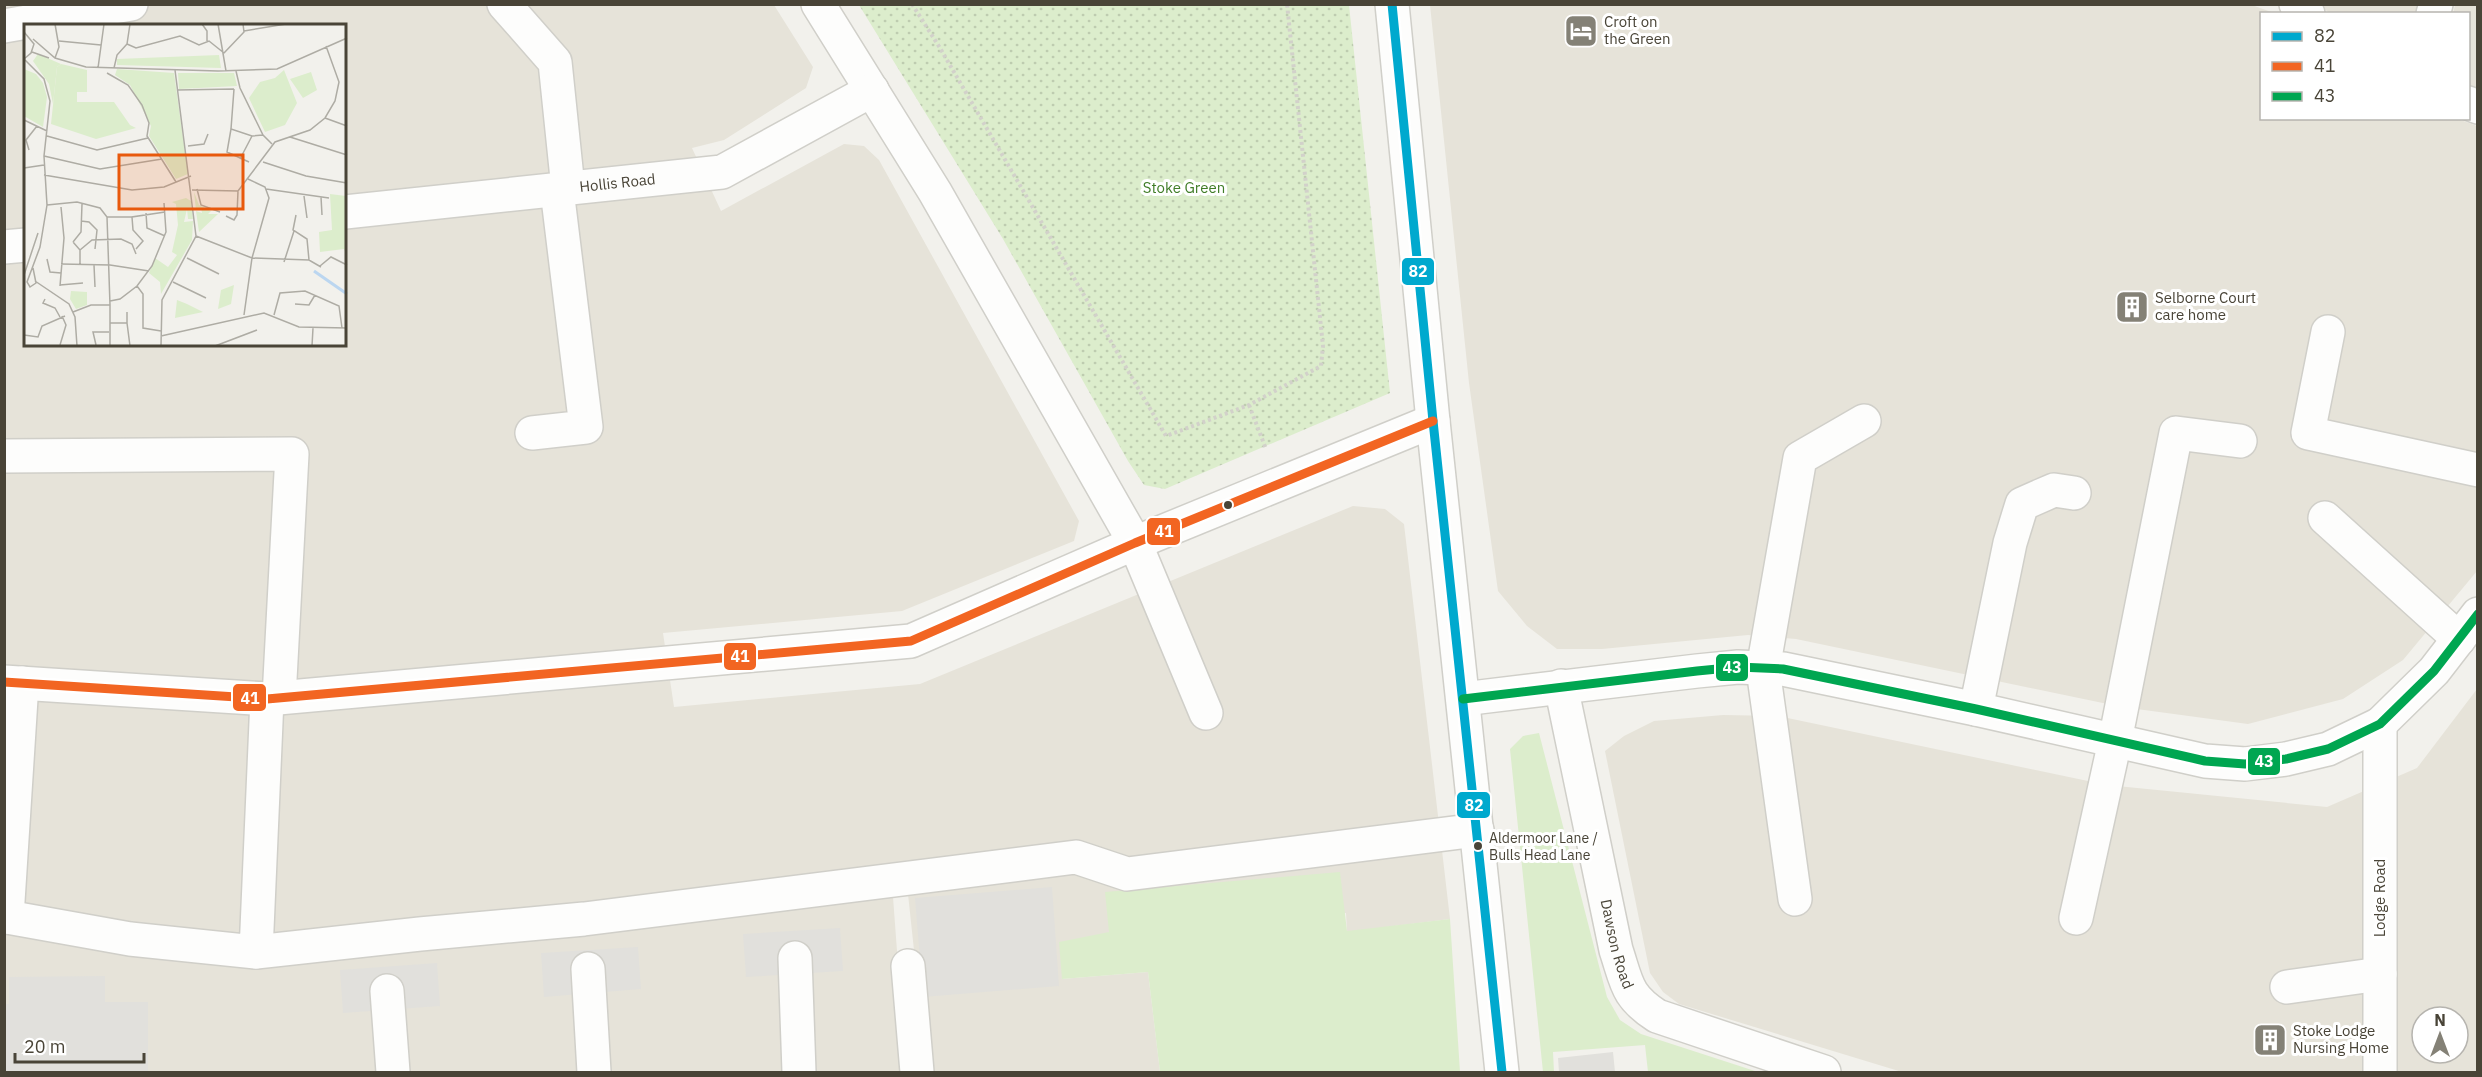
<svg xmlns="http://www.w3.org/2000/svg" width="2482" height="1077" font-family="'IBM Plex Sans',sans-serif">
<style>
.residential{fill:#e6e3d9;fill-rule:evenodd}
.grass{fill:#dcedcc}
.park{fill:url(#park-dots)}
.parking{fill:#e1e0dc}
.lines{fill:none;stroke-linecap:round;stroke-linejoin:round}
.minor-casing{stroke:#d0cfc9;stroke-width:36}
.path{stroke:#d2d1ca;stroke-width:4;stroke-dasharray:3 3;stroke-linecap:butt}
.minor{stroke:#fdfdfc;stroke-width:33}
.bus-1-casing{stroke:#fff;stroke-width:14}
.bus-2-casing{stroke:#fff;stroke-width:14}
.bus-3-casing{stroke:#fff;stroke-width:14}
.bus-1{stroke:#00a9ce;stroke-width:9}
.bus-2{stroke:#f26522;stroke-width:9}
.bus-3{stroke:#00a651;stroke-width:9}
.bus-dot{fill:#494437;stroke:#fff;stroke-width:2}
.labels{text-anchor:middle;stroke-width:6;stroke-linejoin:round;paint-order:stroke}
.bus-label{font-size:14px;fill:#494437;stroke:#fff;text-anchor:start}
.poi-label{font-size:15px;fill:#494437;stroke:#fff;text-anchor:start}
.street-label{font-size:15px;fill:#494437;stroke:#fff}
.park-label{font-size:15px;fill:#407d28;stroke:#fff}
.inset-river{fill:none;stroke:#bbd6f0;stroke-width:3}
.inset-road{fill:none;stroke:#aeaca4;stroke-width:1.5}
.view{fill:#e8590c;fill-opacity:0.15;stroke:#e8590c;stroke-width:3}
.inset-edge{fill:none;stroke:#494437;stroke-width:3}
.line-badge{stroke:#fff;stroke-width:2}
.badge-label{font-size:16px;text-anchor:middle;font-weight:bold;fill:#fff}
</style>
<defs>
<pattern id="park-dots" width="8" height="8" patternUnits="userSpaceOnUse" patternTransform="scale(1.5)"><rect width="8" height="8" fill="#dcedcc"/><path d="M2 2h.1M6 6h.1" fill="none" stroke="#beccb0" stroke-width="1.8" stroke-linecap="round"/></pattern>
</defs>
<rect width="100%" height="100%" fill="#f2f1ec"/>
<path class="residential" d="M 2249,4 L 2274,13 L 2262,14 L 2262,118 L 2455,118 L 2477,126 L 2477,571 L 2403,660 L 2343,699 L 2248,724 L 2122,707 L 1796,639 L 1748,635 L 1602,649 L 1557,649 L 1527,626 L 1498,591 L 1469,383 L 1430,5 Z
M 5,5 L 774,5 L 813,67 L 806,88 L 724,140 L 692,148 L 721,211 L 844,144 L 864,146 L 879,160 L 1079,521 L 1074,541 L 902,611 L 663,633 L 674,707 L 920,684 L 1353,506 L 1385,509 L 1404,524 L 1450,919 L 1347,932 L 1346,913 L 1109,932 L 1062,979 L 1148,972 L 1160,1072 L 927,1072 L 908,894 L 893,897 L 906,1072 L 5,1072 ZM 26,26 L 345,26 L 345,345 L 26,345 Z
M 2318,5 L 2423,5 L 2420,14 L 2330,13 Z
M 2455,5 L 2477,5 L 2477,94 L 2469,91 L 2468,14 L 2453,14 Z
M 2477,689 L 2477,1072 L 1902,1072 L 1679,1004 L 1663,992 L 1650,973 L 1605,751 L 1624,736 L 1654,721 L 1723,715 L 1778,716 L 2107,785 L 2327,807 L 2417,768 ZM 2422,1017 L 2458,1017 L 2458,1053 L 2422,1053 Z"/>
<path class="grass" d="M 1539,733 L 1607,997 L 1620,1020 L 1641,1034 L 1758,1072 L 1648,1072 L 1645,1045 L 1553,1052 L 1554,1072 L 1543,1072 L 1510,749 L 1523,736 Z
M 1340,872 L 1347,931 L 1450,919 L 1460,1072 L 1160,1072 L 1148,972 L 1062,979 L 1059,942 L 1109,932 L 1105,892 Z"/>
<path class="park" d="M 859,5 L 1349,5 L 1390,393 L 1165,489 L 1144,485 L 1128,461 L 1003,239 Z"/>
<path class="parking" d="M 1052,887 L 1059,986 L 923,997 L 915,898 Z
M 840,928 L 843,971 L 746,977 L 743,934 Z
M 638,947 L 641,989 L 544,997 L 541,953 Z
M 437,963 L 440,1006 L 343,1013 L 340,970 Z
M 105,976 L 105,1002 L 148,1002 L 148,1072 L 5,1072 L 4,1004 L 9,1004 L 9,977 Z
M 1613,1052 L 1615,1072 L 1559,1072 L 1558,1058 Z"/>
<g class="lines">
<defs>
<g id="minor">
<path d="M 504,4 L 555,62 L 568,188"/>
<path d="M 818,4 L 935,192 L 1135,543 L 1206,713"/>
<path d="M 1392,4 L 1433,421 L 1502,1072"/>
<path d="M 2296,4 L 2308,14"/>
<path d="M 2433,14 L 2436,4"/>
<path d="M 4,26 L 131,4"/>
<path d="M 2468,103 L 2478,107"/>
<path id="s1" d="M 345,212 L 722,172 L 872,90"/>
<path d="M 4,247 L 26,245"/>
<path d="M 2328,332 L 2308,433 L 2478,470"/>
<path d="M 532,433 L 586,427 L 557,190"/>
<path d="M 4,456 L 292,454 L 279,698"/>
<path d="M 2325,518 L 2459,639"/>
<path d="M 4,682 L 267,699 L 911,641 L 1135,543 L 1433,421"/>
<path id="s2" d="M 1561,686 L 1616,950 C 1627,983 1626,996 1657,1016 L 1824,1072"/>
<path d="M 1463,699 L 1697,671 L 1738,667 L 1783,669 L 1976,709 L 2205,761 L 2245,764 L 2286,759 L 2328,749 L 2380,724 L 2434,671 L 2478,614"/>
<path d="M 1976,709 L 2010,543 L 2022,504 L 2054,490 L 2074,493"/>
<path d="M 1795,899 L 1763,669 L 1800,458 L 1864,421"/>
<path d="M 4,917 L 7,917 L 22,683"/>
<path d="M 7,917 L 130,939 L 256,952 L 267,699"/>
<path d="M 2076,918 L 2115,741 L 2176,433 L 2240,441"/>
<path d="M 256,952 L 420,934 L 584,919 L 1076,857 L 1127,874 L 1477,830"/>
<path d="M 795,958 L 799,1072"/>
<path d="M 908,966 L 917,1072"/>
<path d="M 588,969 L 594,1072"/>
<path d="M 2287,987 L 2380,974"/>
<path d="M 387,991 L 393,1072"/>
<path d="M 2380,1072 L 2380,724"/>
</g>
</defs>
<use href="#minor" class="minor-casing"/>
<path class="path" d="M 912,4 L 940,48 L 1166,436 L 1249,405 L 1321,366 L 1323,346 L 1287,4
M 1249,405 L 1266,449"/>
<use href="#minor" class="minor"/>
<defs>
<path id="bus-1" d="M 1392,4 L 1433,421 L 1502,1072"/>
<path id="bus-2" d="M 4,682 L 267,699 L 911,641 L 1135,543 L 1433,421"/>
<path id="bus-3" d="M 1463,699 L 1697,671 L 1738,667 L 1783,669 L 1976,709 L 2205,761 L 2245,764 L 2286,759 L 2328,749 L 2380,724 L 2434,671 L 2478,614"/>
</defs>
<use href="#bus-1" class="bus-1-casing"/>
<use href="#bus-2" class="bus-2-casing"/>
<use href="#bus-3" class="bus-3-casing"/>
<use href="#bus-1" class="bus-1"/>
<use href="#bus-2" class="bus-2"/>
<use href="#bus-3" class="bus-3"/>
</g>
<defs>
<symbol id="hotel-square" viewBox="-11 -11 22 22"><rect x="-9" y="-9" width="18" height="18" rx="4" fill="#848176" stroke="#fff"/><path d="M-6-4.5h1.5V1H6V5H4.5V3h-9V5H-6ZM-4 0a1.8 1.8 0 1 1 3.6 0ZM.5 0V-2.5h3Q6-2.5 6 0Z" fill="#fff"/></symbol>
<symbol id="building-square" viewBox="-11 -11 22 22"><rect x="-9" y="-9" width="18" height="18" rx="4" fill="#848176" stroke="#fff"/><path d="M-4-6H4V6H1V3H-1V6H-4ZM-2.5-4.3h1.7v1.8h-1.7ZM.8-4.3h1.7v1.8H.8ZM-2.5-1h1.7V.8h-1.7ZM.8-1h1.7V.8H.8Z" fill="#fff"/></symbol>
</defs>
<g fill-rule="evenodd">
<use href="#hotel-square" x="1562" y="12" width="38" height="38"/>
<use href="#building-square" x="2113" y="288" width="38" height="38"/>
<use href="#building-square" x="2251" y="1021" width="38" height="38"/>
</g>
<g class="bus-dot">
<circle cx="1228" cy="505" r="5"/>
<circle cx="1478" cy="846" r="5"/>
</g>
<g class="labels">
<g class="bus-label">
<text x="1489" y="843">Aldermoor Lane /<tspan x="1489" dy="17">Bulls Head Lane</tspan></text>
</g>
<g class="poi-label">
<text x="1604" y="27">Croft on<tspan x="1604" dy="17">the Green</tspan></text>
<text x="2155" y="303">Selborne Court<tspan x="2155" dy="17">care home</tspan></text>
<text x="2293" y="1036">Stoke Lodge<tspan x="2293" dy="17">Nursing Home</tspan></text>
</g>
<g class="street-label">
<text dy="5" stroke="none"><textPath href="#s1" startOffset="274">Hollis Road</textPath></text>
<text transform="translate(2380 898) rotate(-90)" y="5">Lodge Road</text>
<text dy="5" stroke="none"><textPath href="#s2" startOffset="264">Dawson Road</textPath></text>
</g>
<g class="park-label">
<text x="1184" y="193">Stoke Green</text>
</g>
</g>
<g transform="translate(24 24)">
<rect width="322" height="322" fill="#f2f1ec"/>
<path d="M 14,30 L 37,40 L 33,43 L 29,80 L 25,60 L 9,37 ZM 287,48 L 293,66 L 279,74 L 266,55 ZM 170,168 L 175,181 L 187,187 L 184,190 L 194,190 L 175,208 L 172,187 L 178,189 L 177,184 L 172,186 ZM 162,174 L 167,177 L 169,195 L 164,195 L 163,185 L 160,198 L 169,197 L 168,216 L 137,270 L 136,258 L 125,249 L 131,234 L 144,243 L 153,231 L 148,228 L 154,201 L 152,180 L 148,178 ZM 47,267 L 63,268 L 63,281 L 52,285 L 46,275 Z" fill="#dcedcc"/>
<path d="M 210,261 L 207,280 L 194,285 L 197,266 Z" fill="#dcedcc"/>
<path d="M 195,31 L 197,44 L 93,41 L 93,35 ZM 37,40 L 63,46 L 63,68 L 53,68 L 53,78 L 90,78 L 106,101 L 112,104 L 72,115 L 27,100 L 33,43 ZM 0,45 L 12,50 L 19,59 L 23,73 L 19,103 L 0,92 ZM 93,45 L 150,49 L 164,150 L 152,155 L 125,112 L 127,102 L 106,61 L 91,51 ZM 260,46 L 273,79 L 261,101 L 241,108 L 225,74 L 236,58 L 251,54 ZM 154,49 L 210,49 L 213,62 L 155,65 ZM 306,170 L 322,172 L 322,230 L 320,225 L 296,228 L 295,208 L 308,206 ZM 153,276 L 163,280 L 179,288 L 151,294 Z" fill="#dcedcc"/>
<path class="inset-river" d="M 290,247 L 323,270"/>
<path class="inset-road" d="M 178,0 L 183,7 L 183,17M 194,0 L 202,47M 220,7 L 262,0M 0,8 L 10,20 L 7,29 L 0,35M 9,15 L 31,34 L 62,43 L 194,47 L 253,45 L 323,14M 35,17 L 77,21M 103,20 L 112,24 L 156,12 L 175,21 L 185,17 L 200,29M 103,20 L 106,0M 8,28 L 25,34M 200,29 L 220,8 L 219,0M 31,34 L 35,23 L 31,0M 0,35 L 20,55 L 26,77 L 20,132 L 23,181 L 16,223 L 3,258 L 6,263 L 12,259 L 9,244M 74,44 L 80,0M 90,44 L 93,31 L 103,20M 212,47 L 216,64 L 239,111 L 248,120M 83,49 L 104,61 L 118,81 L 125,99 L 123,112 L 152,158M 210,65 L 207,105 L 228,112 L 239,111M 153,66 L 210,65M 301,94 L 323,102M 0,96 L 23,107M 207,105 L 203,128 L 225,138M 23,112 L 73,126 L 124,114M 266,113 L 323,131M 164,122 L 180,120 L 184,110M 5,126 L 2,116 L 13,102M 20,132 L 76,145 L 138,135M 216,135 L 228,112M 239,138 L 282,152 L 323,159M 0,144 L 20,141M 20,151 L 108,166 L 140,163 L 167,152M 173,165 L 177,181 L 196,188M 242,165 L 305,174M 168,166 L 214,167 L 251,118 L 286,106 L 301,94 L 311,77 L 315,58 L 302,22M 280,172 L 283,194M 297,173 L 298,191M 23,181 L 53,178 L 76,184 L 83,193 L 86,281M 122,189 L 123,204 L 141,212M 272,191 L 269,206 L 283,215 L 285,236M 202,192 L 210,196 L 213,191 L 214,167M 83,193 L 108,193M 57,197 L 65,198 L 73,206 L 71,225M 172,212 L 228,234 L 285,236 L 297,243M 49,218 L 57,208 L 58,180M 49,218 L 56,226 L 56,241M 112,225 L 119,217 L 109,206 L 108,193 L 141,188M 56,226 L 68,216 L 97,215 L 108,220 L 112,230M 163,234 L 195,250M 23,235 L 26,248 L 37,249M 260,238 L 270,207M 37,240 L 86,241 L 125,247M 70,241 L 71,263M 296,242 L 307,233 L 323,241M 0,251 L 14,209M 11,257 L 45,280 L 51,293 L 53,322M 149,258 L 182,274M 36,261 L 59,259M 36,262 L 40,214 L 37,183M 113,262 L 119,270 L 119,304 L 137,307M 21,275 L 19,279 L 31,284 L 36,293M 86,277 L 96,275 L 113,262 L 128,242 L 142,208 L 140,179M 271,280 L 285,281 L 291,271M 49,288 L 67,281 L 86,281 L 86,322M 220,291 L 228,234 L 245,174 L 241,163 L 224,155M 250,291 L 256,269 L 281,267 L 315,282 L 318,304M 86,299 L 103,299 L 103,288M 103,299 L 106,322M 0,311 L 14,313 L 18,302 L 41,292M 137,312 L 240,289 L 275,303 L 323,304M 36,321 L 42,301 L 38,292M 72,321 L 69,308 L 85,308M 137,322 L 138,276 L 172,212 L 151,46M 191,322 L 233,306M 288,322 L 289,304"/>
<path class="view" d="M 95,131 L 219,131 L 219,185 L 95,185 Z"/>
<rect width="322" height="322" class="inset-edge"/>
</g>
<g class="line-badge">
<rect x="1401" y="257" width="34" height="29" rx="6" fill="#00a9ce"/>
<rect x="1146" y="517" width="35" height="29" rx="6" fill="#f26522"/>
<rect x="723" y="642" width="34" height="29" rx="6" fill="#f26522"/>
<rect x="1715" y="653" width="34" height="29" rx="6" fill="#00a651"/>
<rect x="232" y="683" width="35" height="29" rx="6" fill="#f26522"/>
<rect x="2247" y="747" width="34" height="29" rx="6" fill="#00a651"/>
<rect x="1456" y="791" width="35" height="28" rx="6" fill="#00a9ce"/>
</g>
<g class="badge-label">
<text x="1418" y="277">82</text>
<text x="1164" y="537">41</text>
<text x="740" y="662">41</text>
<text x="1732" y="673">43</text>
<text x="250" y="704">41</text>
<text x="2264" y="767">43</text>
<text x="1474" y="811">82</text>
</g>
<rect width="2482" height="1077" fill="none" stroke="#494437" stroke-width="12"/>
<rect x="2260" y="12" width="210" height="108" fill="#ffffff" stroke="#b6b4af" stroke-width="1.5"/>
<rect x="2272" y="32" width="30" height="9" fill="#00a9ce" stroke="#b6b4af" stroke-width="1.5"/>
<text x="2314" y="42" font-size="18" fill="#494437">82</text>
<rect x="2272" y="62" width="30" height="9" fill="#f26522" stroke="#b6b4af" stroke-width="1.5"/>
<text x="2314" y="72" font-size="18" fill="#494437">41</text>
<rect x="2272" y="92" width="30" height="9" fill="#00a651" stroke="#b6b4af" stroke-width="1.5"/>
<text x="2314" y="102" font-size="18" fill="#494437">43</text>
<g transform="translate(2440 1035)"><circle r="28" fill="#ffffff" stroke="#b6b4af" stroke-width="1.5"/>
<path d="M0-4.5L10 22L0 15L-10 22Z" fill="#848176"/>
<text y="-9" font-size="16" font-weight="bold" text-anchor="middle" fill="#494437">N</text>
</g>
<path d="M15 1053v9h129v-9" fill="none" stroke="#494437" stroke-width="3"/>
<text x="24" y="1053" font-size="18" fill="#494437" stroke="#ffffff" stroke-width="4.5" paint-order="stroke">20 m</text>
</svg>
